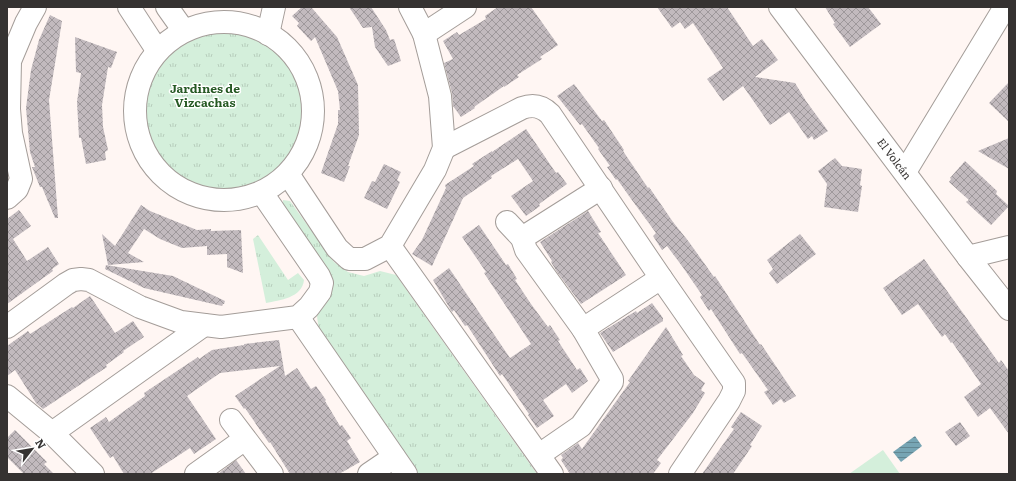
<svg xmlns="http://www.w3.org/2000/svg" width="1016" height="481" font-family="Literata,serif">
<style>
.grass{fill:url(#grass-tufts)}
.pitch{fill:#d4efdb}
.water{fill:url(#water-rules)}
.building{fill:url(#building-cross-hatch)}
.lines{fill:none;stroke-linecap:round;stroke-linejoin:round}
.minor-casing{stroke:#a49d99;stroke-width:24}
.minor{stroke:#fff;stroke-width:22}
.labels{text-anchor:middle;stroke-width:3;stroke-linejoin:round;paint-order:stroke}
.street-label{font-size:11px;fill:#353231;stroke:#fff}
.neighbourhood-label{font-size:12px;font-weight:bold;fill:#265924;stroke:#fff}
</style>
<defs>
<pattern id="grass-tufts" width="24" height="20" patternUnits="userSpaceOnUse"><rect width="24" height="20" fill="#d4efdb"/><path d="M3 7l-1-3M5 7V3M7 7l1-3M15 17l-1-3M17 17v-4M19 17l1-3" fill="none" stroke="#b7cdbc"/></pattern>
<pattern id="water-rules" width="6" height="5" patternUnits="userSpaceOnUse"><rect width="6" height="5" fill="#77a5b4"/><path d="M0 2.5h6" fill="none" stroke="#628793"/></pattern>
<pattern id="building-cross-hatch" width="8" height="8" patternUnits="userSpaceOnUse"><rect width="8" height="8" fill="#c2babe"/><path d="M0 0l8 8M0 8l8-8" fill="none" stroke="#9e989b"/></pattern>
</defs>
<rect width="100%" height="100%" fill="#fff6f3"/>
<path class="grass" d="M145 113a80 80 0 1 1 160 0a80 80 0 1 1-160 0Z
M 283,200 L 290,201 L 334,262 L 348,272 L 364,276 L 380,271 L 396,275 L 537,474 L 418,474 L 319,332 L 317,316 L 331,294 L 283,209 Z
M 258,235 L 288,280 L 298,273 L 304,280 C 302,298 280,300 266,303 L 253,239 Z"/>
<path class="pitch" d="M 883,450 L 900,474 L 849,474 Z"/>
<path class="water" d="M 915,436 L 922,446 L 901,462 L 893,452 Z"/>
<path class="building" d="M 302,7 L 311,7 L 337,37 L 358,85 L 359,135 L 348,166 L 350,166 L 344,182 L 321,173 L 338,124 L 338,110 L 340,110 L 338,91 L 315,37 L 311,41 L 297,26 L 299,23 L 292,16 Z
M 349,7 L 371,7 L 386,30 L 390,40 L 394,39 L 401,61 L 388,66 L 375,47 L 372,27 L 363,28 Z
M 498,7 L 531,7 L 558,45 L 540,57 L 542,59 L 517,75 L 519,77 L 504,87 L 504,86 L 474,107 L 475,108 L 461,117 L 453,106 L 452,93 L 444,63 L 453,59 L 443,41 L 457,32 L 459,35 L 486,19 L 485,16 Z
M 657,7 L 727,7 L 753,46 L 762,39 L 778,60 L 755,77 L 795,83 L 806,101 L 828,131 L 814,140 L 812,136 L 808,139 L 789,112 L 770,125 L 743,86 L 723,101 L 707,79 L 723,68 L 693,23 L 685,29 L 680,22 L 672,28 Z
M 825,7 L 868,7 L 881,24 L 850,47 L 833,24 L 835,23 Z
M 50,15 L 62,21 L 49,100 L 58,218 L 55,218 L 42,187 L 40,187 L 32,167 L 35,167 L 30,152 L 26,108 L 31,70 L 39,40 Z
M 75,37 L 117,52 L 111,68 L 108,67 L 102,105 L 103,127 L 108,150 L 105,152 L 106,160 L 86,164 L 81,138 L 79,138 L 77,102 L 81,73 L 76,72 Z
M 1009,82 L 1009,122 L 989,103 Z
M 574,84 L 602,121 L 604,120 L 624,150 L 623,151 L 648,188 L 649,187 L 673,222 L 689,242 L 714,277 L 715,276 L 760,345 L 761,344 L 796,396 L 784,403 L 781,399 L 773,405 L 764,392 L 768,390 L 742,353 L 740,354 L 711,309 L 709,311 L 700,297 L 702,295 L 682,266 L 667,246 L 662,250 L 653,236 L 656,233 L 629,196 L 617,179 L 616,180 L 607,167 L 610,166 L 598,149 L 599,148 L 582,124 L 580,125 L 557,96 Z
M 526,129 L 556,173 L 558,172 L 567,184 L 539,204 L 540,206 L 526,216 L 511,196 L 533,181 L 518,159 L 491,176 L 492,178 L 463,198 L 432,266 L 412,254 L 422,240 L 446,188 L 445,185 L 474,166 L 472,164 L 492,151 L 492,152 Z
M 1009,138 L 1009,169 L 978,151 Z
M 835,158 L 842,166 L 862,169 L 860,185 L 862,186 L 858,212 L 824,207 L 827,184 L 818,171 Z
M 965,161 L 997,191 L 996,194 L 1009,206 L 991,225 L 966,202 L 969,200 L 949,182 L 951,179 L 950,178 Z
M 384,164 L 401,172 L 397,180 L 400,182 L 387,209 L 364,198 L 372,181 L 375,182 Z
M 141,205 L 150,211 L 197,230 L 211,229 L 211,231 L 241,230 L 243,273 L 227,267 L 227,254 L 207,255 L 207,246 L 182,248 L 160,239 L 144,229 L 128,253 L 144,262 L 108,265 L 102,234 L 115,246 Z
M 19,210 L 31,226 L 13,239 L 27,261 L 48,247 L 59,264 L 52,269 L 53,271 L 7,304 L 7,219 Z
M 588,211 L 601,232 L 598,233 L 626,275 L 581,304 L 557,272 L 551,262 L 552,261 L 540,242 Z
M 479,225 L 506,265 L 508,264 L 517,279 L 515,280 L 531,304 L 548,327 L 550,325 L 560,340 L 558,341 L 577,370 L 580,368 L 588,381 L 572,393 L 566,384 L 543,400 L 554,416 L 537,428 L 528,415 L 529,414 L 502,374 L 500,376 L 467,325 L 465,326 L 454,310 L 452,312 L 433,280 L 449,268 L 510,358 L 531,344 L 484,273 L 486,272 L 462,237 Z
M 800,234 L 816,254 L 777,284 L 769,273 L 773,269 L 767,260 Z
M 924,259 L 999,363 L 1001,360 L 1009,371 L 1009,434 L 990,408 L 978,417 L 964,397 L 981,384 L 952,342 L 951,343 L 945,334 L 942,337 L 918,304 L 902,315 L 883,288 Z
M 106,265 L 173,276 L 225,301 L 224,304 L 223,304 L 222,306 L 144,288 L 105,269 Z
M 90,296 L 115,333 L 133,321 L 144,337 L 123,351 L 124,352 L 106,365 L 107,367 L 43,409 L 36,403 L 15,370 L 7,376 L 7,346 L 28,331 L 30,334 L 72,307 L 73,308 Z
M 652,303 L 663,318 L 663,321 L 613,352 L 600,333 L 636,311 L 637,313 Z
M 666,327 L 683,355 L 681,356 L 694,375 L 705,383 L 701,390 L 705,393 L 693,413 L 657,460 L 661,463 L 653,474 L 570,474 L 561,460 L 563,458 L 561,455 L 578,443 L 582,449 L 630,382 L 628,381 Z
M 279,340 L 285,376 L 297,368 L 311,389 L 316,386 L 326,400 L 325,401 L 340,426 L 342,425 L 351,438 L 347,441 L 360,462 L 339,474 L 290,474 L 270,442 L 269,443 L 245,408 L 244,409 L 235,396 L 280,366 L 220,373 L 187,396 L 216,439 L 194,454 L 190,448 L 150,474 L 124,474 L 113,456 L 110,458 L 90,428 L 106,417 L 109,422 L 145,396 L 144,393 L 198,357 L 199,359 L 212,350 L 244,345 L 244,344 Z
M 741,412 L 762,426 L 750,445 L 752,446 L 733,474 L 702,474 L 734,429 L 731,427 Z
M 960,422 L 970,436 L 956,446 L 945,432 Z
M 15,430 L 47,462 L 44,464 L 54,474 L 24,474 L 7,457 L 7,438 Z
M 236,460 L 246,474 L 218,474 Z"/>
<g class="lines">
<defs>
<g id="minor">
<path d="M 129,7 L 157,50"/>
<path d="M 167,7 L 184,31"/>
<path id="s1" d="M 780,7 L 968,257 L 1009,309"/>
<circle cx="224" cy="111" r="89"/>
<path d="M 268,34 L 274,7"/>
<path d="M 424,34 L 465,7"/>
<path d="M 444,148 L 522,108 C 533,104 542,106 550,114 L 661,278 L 734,383 L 734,391 L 729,401 L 680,474"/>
<path d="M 905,172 L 1005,7"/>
<path d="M 288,174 L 337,248 L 349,259 L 365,259 L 390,246 L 435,170 L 444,148 L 440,96 L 424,34 L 410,7"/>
<path d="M 7,198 L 17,189 L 21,179 L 11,133 L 9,109 L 10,61 L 26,23 L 35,7"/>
<path d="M 507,222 L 522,238 L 526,250 L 583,329 L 612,379 L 612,382 L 581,426 L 539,455"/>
<path d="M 522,238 L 601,188"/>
<path d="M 390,246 L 552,474"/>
<path d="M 968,257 L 1009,247"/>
<path d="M 298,317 L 406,474"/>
<path d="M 7,327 L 66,284 L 73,280 L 81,279 L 89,280 L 140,307 L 181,322 L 221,327 L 298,317 L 309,307 L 320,292 L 322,283 L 319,276 L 262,193"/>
<path d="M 583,329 L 661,278"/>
<path d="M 7,396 L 52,433 L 93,474"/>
<path d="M 231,420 L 272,474"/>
<path d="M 52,433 L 204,325"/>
<path d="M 196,474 L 245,439"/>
<path d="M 369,474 L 394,457"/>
</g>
</defs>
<use href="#minor" class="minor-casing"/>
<use href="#minor" class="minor"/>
</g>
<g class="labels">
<g class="street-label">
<text dy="4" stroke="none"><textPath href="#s1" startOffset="190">El Volcán</textPath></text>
</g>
<g class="neighbourhood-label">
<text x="205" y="93">Jardines de<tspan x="205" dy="14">Vizcachas</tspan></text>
</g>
</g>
<rect width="1016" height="481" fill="none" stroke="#353231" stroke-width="16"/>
<g transform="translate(32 449) rotate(59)" stroke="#ffffff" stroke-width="3" paint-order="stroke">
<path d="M0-3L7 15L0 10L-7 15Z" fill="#353231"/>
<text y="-6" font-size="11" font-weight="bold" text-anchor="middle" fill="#353231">N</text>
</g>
</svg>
